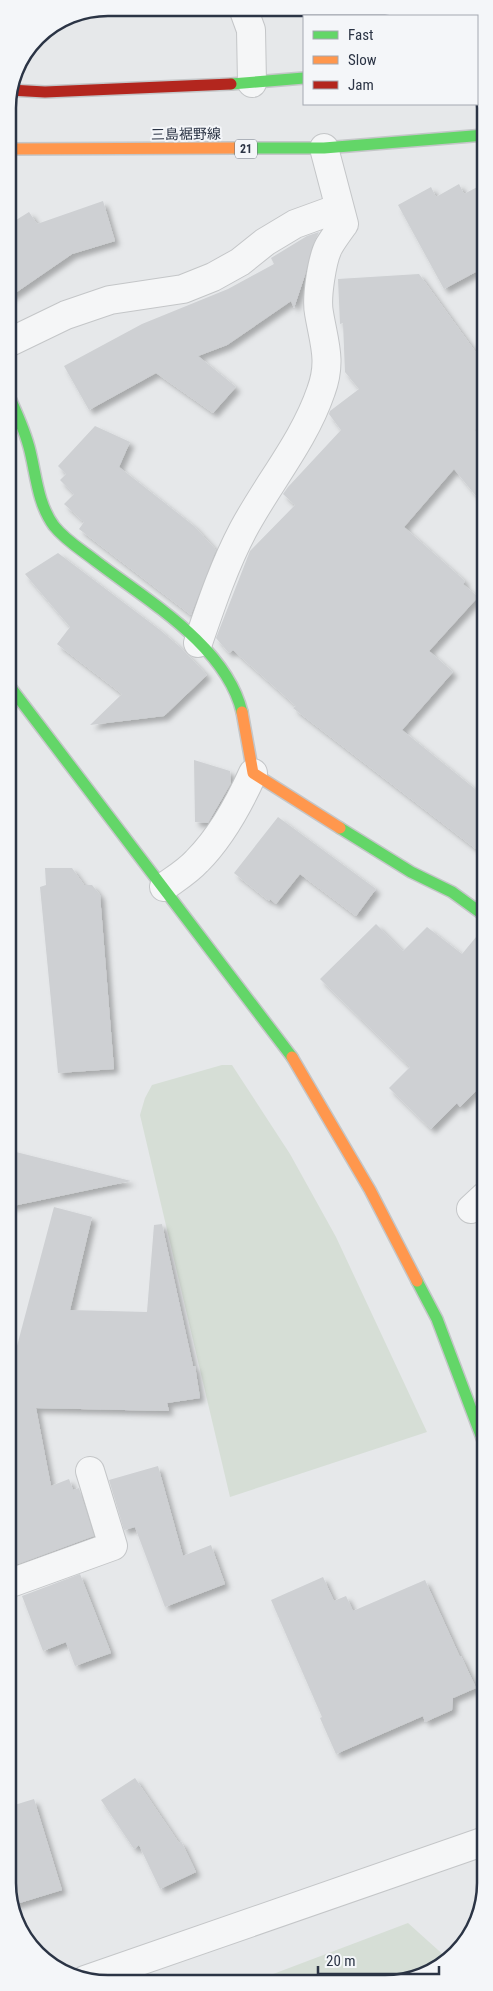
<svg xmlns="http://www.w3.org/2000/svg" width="493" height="1991" font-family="'Roboto Condensed','Noto Sans JP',sans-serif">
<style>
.green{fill:#d6ded6}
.building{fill:#ced0d3;filter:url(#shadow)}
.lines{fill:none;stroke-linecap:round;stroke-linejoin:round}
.street-casing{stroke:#c4c6c8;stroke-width:30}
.fast-casing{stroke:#c4c6c8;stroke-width:14}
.slow-casing{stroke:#c4c6c8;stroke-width:14}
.jam-casing{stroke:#c4c6c8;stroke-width:14}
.street{stroke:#f5f6f7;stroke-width:28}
.fast{stroke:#63d668;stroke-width:11}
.slow{stroke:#ff974d;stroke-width:11}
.jam{stroke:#b3261e;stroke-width:11}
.labels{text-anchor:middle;stroke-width:4;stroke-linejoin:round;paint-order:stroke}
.shield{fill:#f4f6f9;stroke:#676e7b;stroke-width:1}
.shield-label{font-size:12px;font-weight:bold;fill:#2b3445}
.street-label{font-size:14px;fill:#2b3445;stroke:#f4f6f9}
.rim{fill:none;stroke:#2b3445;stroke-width:2.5}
</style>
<defs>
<filter id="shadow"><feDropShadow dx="4.5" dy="4.5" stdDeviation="2.5" flood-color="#0004"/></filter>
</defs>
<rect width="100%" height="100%" fill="#e6e8ea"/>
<path class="green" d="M 222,1065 L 232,1065 L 290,1154 L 336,1237 L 427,1432 L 230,1497 L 140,1115 L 145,1098 L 152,1085 Z
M 408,1923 L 448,1959 L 435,1970 L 398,1983 L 252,1982 Z"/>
<path class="building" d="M 485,183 L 485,267 L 444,289 L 398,205 L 431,187 L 436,197 L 459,184 L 464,194 Z
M 103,201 L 115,241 L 72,254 L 8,298 L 8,225 L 29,212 L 37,224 Z
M 319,232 L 312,247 L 305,275 L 294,308 L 291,301 L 227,345 L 198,356 L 236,387 L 213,413 L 156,373 L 89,410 L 64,366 L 142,324 L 228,289 L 274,264 L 271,258 L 307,236 Z
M 419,274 L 485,365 L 485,424 L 475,430 L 485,443 L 485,507 L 454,469 L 404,527 L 465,581 L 463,584 L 478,597 L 429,651 L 453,672 L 402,730 L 485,797 L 485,856 L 293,708 L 296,706 L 233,650 L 229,653 L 216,638 L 250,551 L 295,505 L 283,494 L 288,487 L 341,430 L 329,414 L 330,411 L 359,389 L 345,372 L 343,323 L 340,324 L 338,279 Z
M 95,426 L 130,442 L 119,467 L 194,526 L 216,550 L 191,615 L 79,529 L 84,522 L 64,504 L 74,494 L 60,480 L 66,474 L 58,466 Z
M 58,553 L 160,630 L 180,647 L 207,675 L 164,716 L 90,725 L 122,694 L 57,644 L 70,627 L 25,574 Z
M 194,760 L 230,771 L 231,783 L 208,823 L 195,822 Z
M 278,817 L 376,889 L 356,916 L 300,874 L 276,904 L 270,899 L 269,901 L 234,873 Z
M 45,868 L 72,868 L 84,885 L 92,885 L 100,895 L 114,1069 L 58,1073 L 40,887 L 46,885 Z
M 376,924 L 403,951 L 427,927 L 462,954 L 481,931 L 485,931 L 485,1082 L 460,1107 L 457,1103 L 431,1129 L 389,1088 L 410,1067 L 320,979 Z
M 8,1150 L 131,1181 L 8,1207 Z
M 54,1207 L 92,1217 L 70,1310 L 147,1312 L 154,1225 L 162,1224 L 193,1366 L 195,1366 L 200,1398 L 167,1403 L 169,1411 L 36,1408 L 51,1486 L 69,1479 L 73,1490 L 79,1488 L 94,1536 L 10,1567 L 8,1562 L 8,1347 L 17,1346 Z
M 158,1466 L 183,1556 L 211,1545 L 225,1584 L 165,1607 L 135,1527 L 124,1530 L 109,1480 Z
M 80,1574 L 111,1653 L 75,1666 L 66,1642 L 43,1651 L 22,1596 Z
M 323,1577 L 334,1601 L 346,1596 L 353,1611 L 425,1580 L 460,1657 L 461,1656 L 476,1688 L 453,1698 L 452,1710 L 425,1722 L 423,1716 L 336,1754 L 320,1718 L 322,1717 L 271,1600 Z
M 135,1778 L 179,1843 L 181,1841 L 196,1872 L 160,1889 L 139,1845 L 134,1849 L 101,1800 Z
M 34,1799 L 62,1890 L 13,1905 L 8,1896 L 8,1807 Z"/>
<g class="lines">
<defs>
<path id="street" d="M 243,8 L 251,30 L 252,83
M 8,343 L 66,315 L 110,300 L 183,289 L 213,277 L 240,262 L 265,242 L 295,224 L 339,208
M 198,643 C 211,605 224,566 243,530 C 268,483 304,441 321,391 C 332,361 324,343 319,313 C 316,298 322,259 329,246 C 333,239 339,231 344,224 L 324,148
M 164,887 C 175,879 188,871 197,861 C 222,836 239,804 253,773
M 471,1209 L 485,1196
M 8,1584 L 113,1546 L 90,1471
M 85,1980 L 485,1841"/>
<path id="fast" d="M 231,84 L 304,78
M 235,148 L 324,148 L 485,135
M 8,394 C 16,411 24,429 29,447 C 36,473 37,503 54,526 C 66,541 82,550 97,562 C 148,601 226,646 242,712
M 8,684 L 292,1057
M 340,828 L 411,872 L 452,892 L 485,916
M 417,1281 L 437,1319 L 485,1446"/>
<path id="slow" d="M 8,149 L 235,148
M 242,712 L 253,773 L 340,828
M 292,1057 L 370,1190 L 417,1281"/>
<path id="jam" d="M 10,90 L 45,92 L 231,84"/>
</defs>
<use href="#street" class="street-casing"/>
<use href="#fast" class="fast-casing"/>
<use href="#slow" class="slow-casing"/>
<use href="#jam" class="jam-casing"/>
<use href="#street" class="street"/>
<use href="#fast" class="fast"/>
<use href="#slow" class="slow"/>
<use href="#jam" class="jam"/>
</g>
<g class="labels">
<rect class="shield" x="235" y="139.5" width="22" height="19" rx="4"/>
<g class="shield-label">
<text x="246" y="153">21</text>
</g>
<g class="street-label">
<text transform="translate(186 134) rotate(-1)" y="5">三島裾野線</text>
</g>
</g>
<path d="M0 0H493V1991H0ZM108 16H385A92 92 0 0 1 477 108V1883A92 92 0 0 1 385 1975H108A92 92 0 0 1 16 1883V108A92 92 0 0 1 108 16Z" fill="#f4f6f9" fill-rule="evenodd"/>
<path class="rim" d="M108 16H385A92 92 0 0 1 477 108V1883A92 92 0 0 1 385 1975H108A92 92 0 0 1 16 1883V108A92 92 0 0 1 108 16Z"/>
<rect x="303" y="15" width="175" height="90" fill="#f4f6f9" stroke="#a4a8b1"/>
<rect x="313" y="31" width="25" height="8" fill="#63d668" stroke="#a4a8b1"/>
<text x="348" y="40" font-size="15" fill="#2b3445">Fast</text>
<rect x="313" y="56" width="25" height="8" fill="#ff974d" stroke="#a4a8b1"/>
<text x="348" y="65" font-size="15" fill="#2b3445">Slow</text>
<rect x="313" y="81" width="25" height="8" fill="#b3261e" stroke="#a4a8b1"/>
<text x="348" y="90" font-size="15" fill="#2b3445">Jam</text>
<path d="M318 1966v8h121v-8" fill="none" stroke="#2b3445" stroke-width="2.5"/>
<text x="326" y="1966" font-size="15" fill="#2b3445" stroke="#f4f6f9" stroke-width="4" paint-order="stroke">20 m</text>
</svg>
